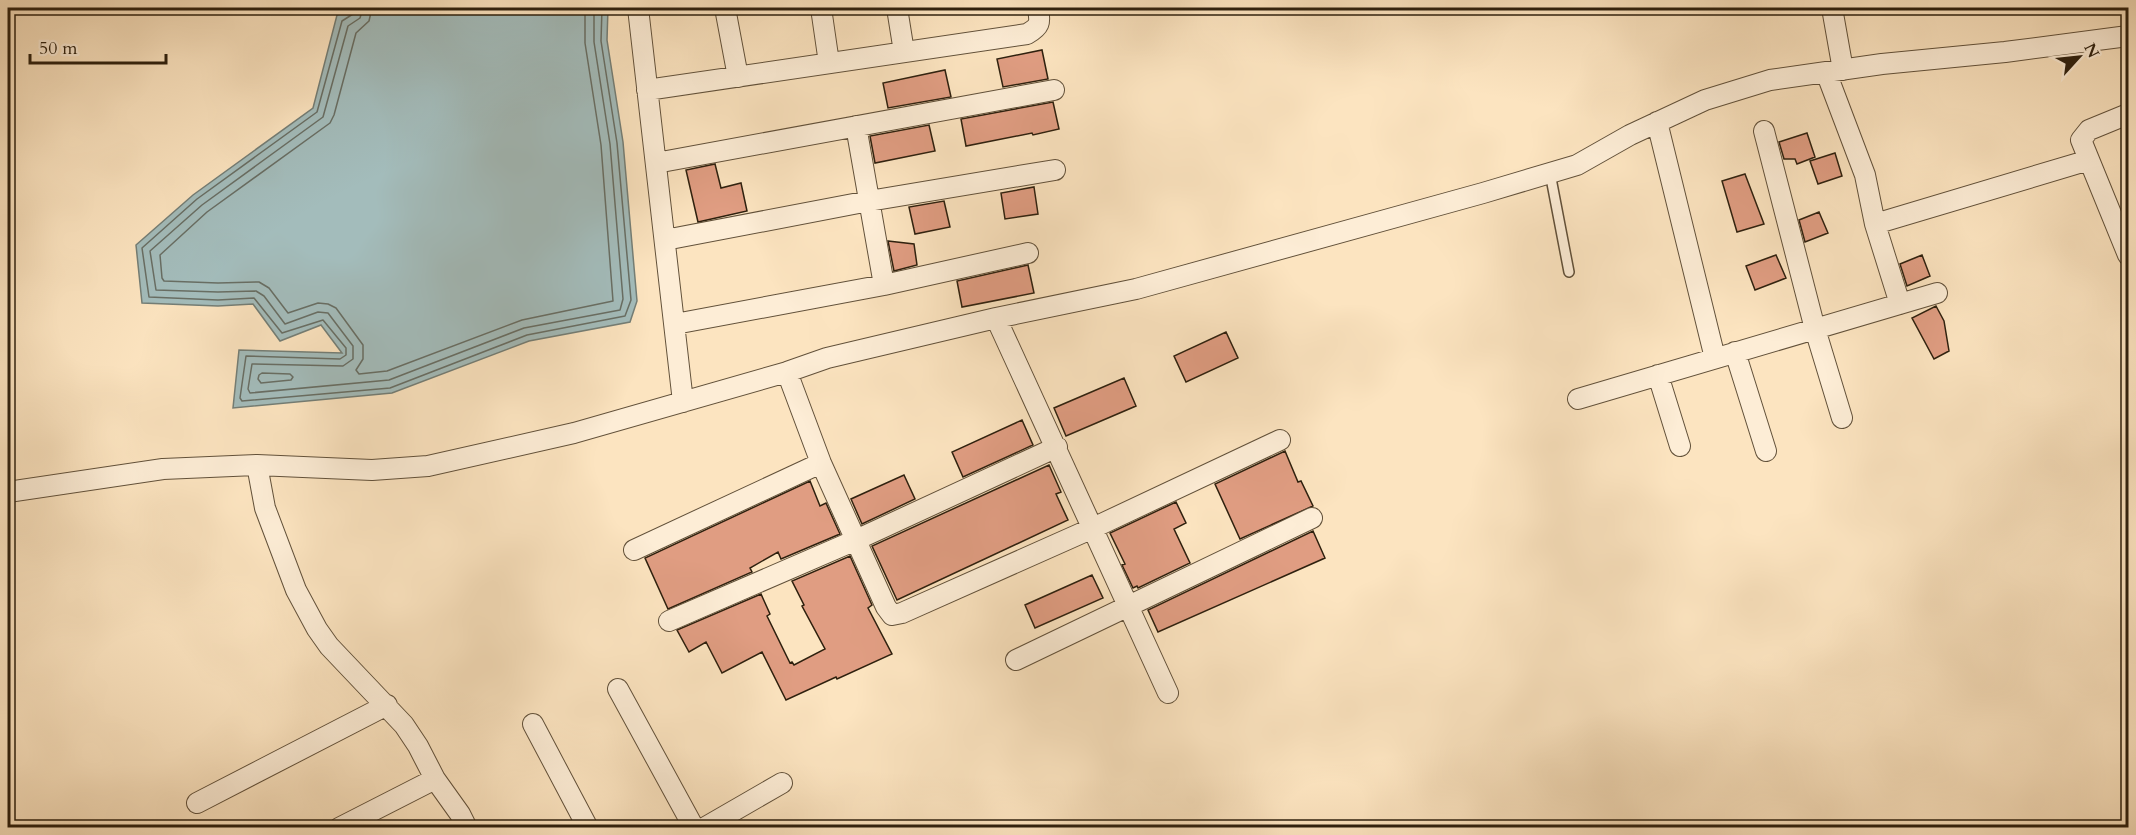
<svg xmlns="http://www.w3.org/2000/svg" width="2136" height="835" font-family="Cardo,serif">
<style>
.water{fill:#a3bcbb;stroke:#747e76;stroke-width:1.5}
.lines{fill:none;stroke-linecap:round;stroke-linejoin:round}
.shore{stroke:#686e64;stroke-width:1.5}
.building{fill:#e09d82;stroke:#2e200e;stroke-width:1.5}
.lane-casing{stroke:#62513a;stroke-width:12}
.street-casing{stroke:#62513a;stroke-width:22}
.lane{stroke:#fdedd6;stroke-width:9}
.street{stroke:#fdedd6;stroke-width:20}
</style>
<rect width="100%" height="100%" fill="#fce4c0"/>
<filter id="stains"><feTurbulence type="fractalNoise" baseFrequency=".00333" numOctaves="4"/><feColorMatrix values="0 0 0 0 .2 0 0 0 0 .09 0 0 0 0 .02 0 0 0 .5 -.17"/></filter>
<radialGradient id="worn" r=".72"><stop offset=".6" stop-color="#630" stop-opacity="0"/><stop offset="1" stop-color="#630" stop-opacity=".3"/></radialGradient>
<path class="water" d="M 355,8 L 608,8 L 607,40 L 623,142 L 637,301 L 630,322 L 529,341 L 392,393 L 233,408 L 239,350 L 342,353 L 321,325 L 280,341 L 253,304 L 218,306 L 142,303 L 136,245 L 193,195 L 313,108 L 337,15 Z"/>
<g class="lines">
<path class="shore" d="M 356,8 L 353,14 L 342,21 L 317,112 L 197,199 L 142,248 L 149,297 L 218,300 L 254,298 L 282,333 L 323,320 L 346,348 L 346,355 L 340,359 L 246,356 L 240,398 L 242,401 L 390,388 L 527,335 L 625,316 L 631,300 L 617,143 L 601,41 L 602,8
M 363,8 L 360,18 L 348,26 L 323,117 L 202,205 L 150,251 L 156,290 L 218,292 L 256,291 L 264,296 L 285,324 L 318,312 L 328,313 L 353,346 L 353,359 L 343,366 L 252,364 L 248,389 L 250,393 L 389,380 L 524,328 L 620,310 L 623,299 L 610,144 L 594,42 L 594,8
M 372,8 L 369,21 L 356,33 L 334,115 L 330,123 L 207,212 L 160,255 L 162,278 L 164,281 L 218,283 L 259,282 L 269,288 L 288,313 L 318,303 L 328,304 L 336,308 L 363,345 L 363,359 L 356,370 L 359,374 L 387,371 L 522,320 L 613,301 L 601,145 L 585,43 L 585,8
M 262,373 L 290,374 L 293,377 L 291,380 L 261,383 L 258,379 L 259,375 Z"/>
</g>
<path class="building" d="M 1042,50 L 1048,79 L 1003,87 L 997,59 Z
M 945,70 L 951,97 L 888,108 L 883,83 Z
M 1053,102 L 1059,129 L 1033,135 L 1032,133 L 966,146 L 961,119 Z
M 929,125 L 935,151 L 875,163 L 870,136 Z
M 1807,133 L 1815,157 L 1797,164 L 1795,159 L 1784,159 L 1779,142 Z
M 1835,153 L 1842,176 L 1818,184 L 1810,161 Z
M 715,164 L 721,188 L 741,183 L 747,211 L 698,222 L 686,170 Z
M 1745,174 L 1764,224 L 1737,232 L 1722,181 Z
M 1034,187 L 1038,214 L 1005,219 L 1001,193 Z
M 944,201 L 950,227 L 915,234 L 909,207 Z
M 1819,212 L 1828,233 L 1805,242 L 1799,220 Z
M 888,241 L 914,244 L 917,265 L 894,271 Z
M 1776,255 L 1786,278 L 1755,290 L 1746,266 Z
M 1922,255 L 1930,276 L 1907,286 L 1900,264 Z
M 1028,265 L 1034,293 L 962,307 L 957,281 Z
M 1936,306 L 1944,321 L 1949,351 L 1934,359 L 1912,318 Z
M 1226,332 L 1238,358 L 1186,382 L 1174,356 Z
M 1124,378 L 1136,406 L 1066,436 L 1054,408 Z
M 1022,420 L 1033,445 L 963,477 L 952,452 Z
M 1285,451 L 1298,482 L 1301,481 L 1313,506 L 1240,539 L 1215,484 Z
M 1049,465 L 1061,492 L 1056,494 L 1068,520 L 897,600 L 872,546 Z
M 904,475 L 915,499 L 862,524 L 851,499 Z
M 810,481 L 820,506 L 826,503 L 840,534 L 781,559 L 778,552 L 750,568 L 752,572 L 668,609 L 645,558 Z
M 1176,502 L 1186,523 L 1174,529 L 1190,563 L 1138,588 L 1137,586 L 1133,588 L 1122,565 L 1125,564 L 1110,533 Z
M 1313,531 L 1325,558 L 1158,632 L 1148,610 Z
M 850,556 L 872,605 L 868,608 L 892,654 L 837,679 L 836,677 L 786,700 L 762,652 L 722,673 L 706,642 L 689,652 L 677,630 L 761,594 L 770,614 L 767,616 L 790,663 L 792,662 L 794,665 L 825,649 L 802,606 L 804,605 L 792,581 Z
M 1092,575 L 1103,598 L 1035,628 L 1025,605 Z"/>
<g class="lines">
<defs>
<path id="lane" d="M 1550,173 L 1569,272"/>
<path id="street" d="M 638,8 L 683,402
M 725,8 L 738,77
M 821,8 L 829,63
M 897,8 L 904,52
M 1832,8 L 1843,70
M 1826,72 L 1865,175 L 1875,224 L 1900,304
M 647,90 L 1027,34 C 1041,26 1040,23 1038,8
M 2128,114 L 2089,130 L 2081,140 L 2128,255
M 1657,122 L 1715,358
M 856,126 L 884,285
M 1764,131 L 1815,329 L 1842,418
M 656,163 L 1054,90
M 1875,224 L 2089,160
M 665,240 L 869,201 L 1055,170
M 996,318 L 1168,693
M 675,324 L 884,285 L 1028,253
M 1735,352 L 1766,451
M 787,372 L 821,463 L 886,607 L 892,615 L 902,613 L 1093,528 L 1280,440
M 1658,375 L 1680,446
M 1578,399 L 1937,293
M 257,465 L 265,508 L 296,590 L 317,629 L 329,646 L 404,725 L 418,746 L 435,779 L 460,814 L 467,828
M 8,492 L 163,469 L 257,465 L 372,470 L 428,466 L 574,433 L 787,372 L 827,358 L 996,318 L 1136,289 L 1483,193 L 1577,165 L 1630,135 L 1705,100 L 1770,80 L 1882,64 L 2005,52 L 2128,36
M 634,550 L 821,463
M 669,621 L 856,540 L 1057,447
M 1016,660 L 1312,518
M 618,689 L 694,828
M 533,724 L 588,828
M 197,803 L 387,705
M 339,828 L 435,779
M 704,828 L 782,783"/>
</defs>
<use href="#lane" class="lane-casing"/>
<use href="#street" class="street-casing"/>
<use href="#lane" class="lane"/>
<use href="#street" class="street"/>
</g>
<rect width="2136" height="835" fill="none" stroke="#fce4c0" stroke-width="30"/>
<rect x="9" y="9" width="2118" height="817" fill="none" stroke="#2e200e" stroke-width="3"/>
<rect x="15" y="15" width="2106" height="805" fill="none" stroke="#2e200e" stroke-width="1.5"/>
<g transform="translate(2079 57) rotate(63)" stroke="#fdedd6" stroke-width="4.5" paint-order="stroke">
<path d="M0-4.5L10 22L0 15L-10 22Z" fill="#2e200e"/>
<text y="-9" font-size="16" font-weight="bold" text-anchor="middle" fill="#2e200e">N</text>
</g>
<path d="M30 54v9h136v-9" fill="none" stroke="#2e200e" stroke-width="3"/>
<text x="39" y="54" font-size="18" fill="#2e200e" stroke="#fdedd6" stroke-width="4.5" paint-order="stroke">50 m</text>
<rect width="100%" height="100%" filter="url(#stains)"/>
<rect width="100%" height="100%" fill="url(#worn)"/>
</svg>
